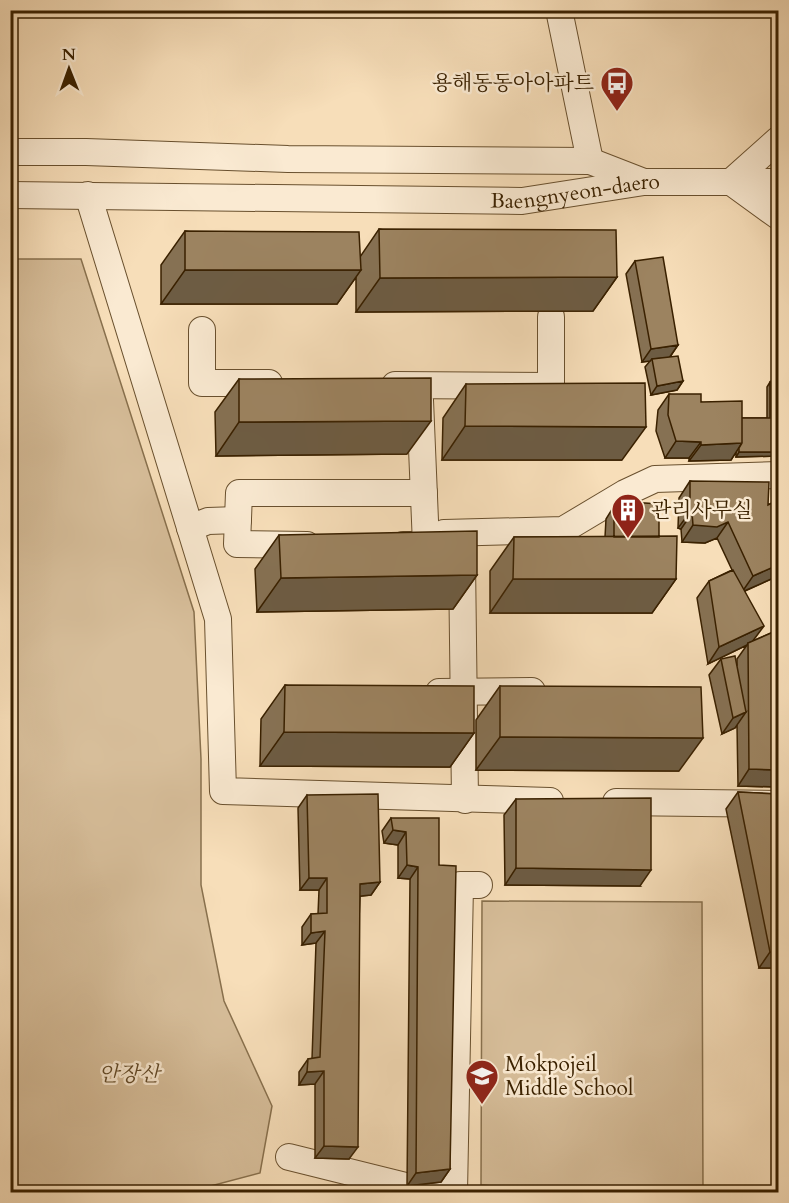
<svg xmlns="http://www.w3.org/2000/svg" width="789" height="1203" font-family="Cardo,'Noto Serif KR',serif">
<style>
.green{fill:#d7be9a;stroke:#88704d;stroke-width:1.5}
.lines{fill:none;stroke-linecap:round;stroke-linejoin:round}
.minor-casing{stroke:#69502e;stroke-width:28}
.minor{stroke:#faead2;stroke-width:26}
.wall{fill:#867153;stroke:#3a2100;stroke-width:1.5}
.shaded-wall{fill:#6d5c43;stroke:#3a2100;stroke-width:1.5}
.building{fill:#9c8360;stroke:#3a2100;stroke-width:1.5}
.labels{text-anchor:middle;stroke-width:5;stroke-linejoin:round;paint-order:stroke}
.poi-label{font-size:21px;fill:#3a2100;stroke:#faead2;text-anchor:start}
.street-label{font-size:21px;fill:#3a2100;stroke:#faead2}
.park-label{font-size:21px;font-style:italic;fill:#614826;stroke:#faead2}
</style>
<rect width="100%" height="100%" fill="#f7deb9"/>
<filter id="stains"><feTurbulence type="fractalNoise" baseFrequency=".00333" numOctaves="4"/><feColorMatrix values="0 0 0 0 .2 0 0 0 0 .09 0 0 0 0 .02 0 0 0 .5 -.17"/></filter>
<radialGradient id="worn" r=".72"><stop offset=".6" stop-color="#630" stop-opacity="0"/><stop offset="1" stop-color="#630" stop-opacity=".3"/></radialGradient>
<path class="green" d="M 11,259 L 81,259 L 194,612 L 201,759 L 201,885 L 224,1001 L 272,1106 L 260,1173 L 188,1192 L 11,1192 Z
M 482,901 L 702,902 L 703,1192 L 553,1192 L 481,1185 Z"/>
<g class="lines">
<defs>
<g id="minor">
<path d="M 559,10 L 590,161"/>
<path d="M 778,140 L 731,182 L 778,216"/>
<path d="M 10,152 L 86,152 L 288,159 L 590,161 L 644,182"/>
<path id="s1" d="M 10,195 L 522,201 L 644,182 L 778,182"/>
<path d="M 88,195 L 218,619 L 223,791 L 550,801"/>
<path d="M 202,330 L 202,383 L 269,383"/>
<path d="M 395,385 L 551,386 L 551,317"/>
<path d="M 190,528 L 208,521 L 238,520"/>
<path d="M 444,533 L 563,530 L 625,493 L 655,479 L 778,475"/>
<path d="M 307,545 L 237,544 L 239,493 L 424,493"/>
<path d="M 403,545 L 426,545 L 420,400"/>
<path d="M 462,561 L 465,800"/>
<path d="M 439,692 L 532,691"/>
<path d="M 616,802 L 778,804"/>
<path d="M 289,1157 L 422,1190 L 450,1192"/>
<path d="M 454,1192 L 460,885 L 479,885"/>
</g>
</defs>
<use href="#minor" class="minor-casing"/>
<use href="#minor" class="minor"/>
</g>
<path class="wall" d="M 379,229 L 617,277 L 593,311 L 356,312 L 356,277 L 337,304 L 161,304 L 161,265 L 185,231 L 360,257 Z
M 635,261 L 678,345 L 670,357 L 683,381 L 677,390 L 651,395 L 645,367 L 650,361 L 642,362 L 626,274 Z
M 778,331 L 778,365 L 777,365 L 776,335 Z
M 239,379 L 407,454 L 216,456 L 215,412 Z
M 770,382 L 778,456 L 736,457 L 736,452 L 731,460 L 689,461 L 689,458 L 665,458 L 656,431 L 658,410 L 669,394 L 701,402 L 742,418 L 767,418 L 767,387 Z
M 466,384 L 622,460 L 442,460 L 443,418 Z
M 690,481 L 768,505 L 778,500 L 778,576 L 745,591 L 753,641 L 778,630 L 778,787 L 738,786 L 737,725 L 735,728 L 722,734 L 709,675 L 721,659 L 737,665 L 737,659 L 747,645 L 708,664 L 697,598 L 709,581 L 732,570 L 717,538 L 705,543 L 682,542 L 681,529 L 678,528 L 679,498 Z
M 630,502 L 659,537 L 676,579 L 652,613 L 490,613 L 490,571 L 514,537 L 605,537 L 606,519 L 614,506 L 628,506 Z
M 279,535 L 477,575 L 453,609 L 257,612 L 255,569 Z
M 285,685 L 474,733 L 450,767 L 260,766 L 261,719 Z
M 500,686 L 679,771 L 476,770 L 476,720 Z
M 738,792 L 778,794 L 778,968 L 759,968 L 726,809 Z
M 307,795 L 380,882 L 371,895 L 360,896 L 349,1159 L 315,1158 L 315,1084 L 299,1085 L 299,1072 L 308,1059 L 312,1059 L 316,943 L 302,945 L 302,927 L 311,914 L 318,914 L 319,890 L 300,890 L 298,808 Z
M 516,799 L 640,886 L 505,885 L 504,815 Z
M 391,818 L 439,865 L 450,1169 L 441,1182 L 407,1186 L 410,879 L 398,878 L 398,845 L 384,843 L 382,831 Z"/>
<path class="shaded-wall" d="M 185,270 L 361,270 L 337,304 L 161,304 Z
M 617,277 L 593,311 L 356,312 L 380,278 Z
M 678,345 L 669,358 L 652,359 L 650,361 L 642,362 L 651,349 Z
M 683,381 L 677,390 L 651,395 L 657,386 Z
M 431,421 L 407,454 L 216,456 L 239,422 Z
M 465,426 L 646,427 L 622,460 L 442,460 Z
M 676,441 L 701,442 L 689,458 L 665,458 Z
M 742,443 L 731,460 L 689,461 L 701,445 Z
M 739,452 L 778,452 L 778,456 L 736,457 Z
M 690,512 L 692,513 L 681,529 L 678,528 Z
M 728,522 L 717,538 L 705,543 L 682,542 L 693,525 Z
M 778,565 L 778,576 L 742,592 L 753,576 Z
M 477,575 L 453,609 L 257,612 L 281,578 Z
M 513,579 L 676,579 L 652,613 L 490,613 Z
M 764,626 L 752,642 L 748,643 L 747,645 L 708,664 L 719,647 Z
M 746,712 L 735,728 L 722,734 L 733,718 Z
M 284,732 L 474,733 L 450,767 L 260,766 Z
M 500,737 L 703,738 L 679,771 L 476,770 Z
M 749,769 L 778,770 L 778,787 L 738,786 Z
M 393,830 L 406,832 L 398,845 L 384,843 Z
M 407,865 L 418,867 L 410,879 L 398,878 Z
M 516,868 L 651,870 L 640,886 L 505,885 Z
M 309,878 L 327,878 L 319,890 L 300,890 Z
M 380,882 L 371,895 L 352,897 L 360,884 Z
M 325,931 L 316,943 L 302,945 L 311,933 Z
M 770,952 L 778,952 L 778,968 L 759,968 Z
M 324,1071 L 315,1084 L 299,1085 L 307,1072 Z
M 324,1146 L 358,1147 L 349,1159 L 315,1158 Z
M 450,1169 L 441,1182 L 407,1186 L 416,1173 Z"/>
<path class="building" d="M 379,229 L 616,230 L 617,277 L 380,278 Z
M 185,231 L 359,232 L 361,270 L 185,270 Z
M 663,257 L 678,345 L 651,349 L 635,261 Z
M 678,356 L 683,381 L 657,386 L 652,359 Z
M 431,378 L 431,421 L 239,422 L 239,379 Z
M 770,382 L 778,382 L 778,452 L 739,452 L 739,448 L 742,443 L 742,418 L 770,418 Z
M 645,383 L 646,427 L 465,426 L 466,384 Z
M 669,394 L 701,394 L 701,402 L 742,401 L 742,443 L 701,445 L 701,442 L 676,441 L 668,415 Z
M 690,481 L 769,482 L 768,505 L 778,500 L 778,565 L 753,576 L 728,522 L 717,527 L 693,525 L 692,513 L 690,512 Z
M 630,502 L 659,504 L 659,537 L 614,537 L 614,506 L 630,507 Z
M 477,531 L 477,575 L 281,578 L 279,535 Z
M 677,536 L 676,579 L 513,579 L 514,537 Z
M 733,570 L 764,626 L 719,647 L 709,581 Z
M 778,630 L 778,770 L 749,769 L 748,643 Z
M 735,656 L 746,712 L 733,718 L 721,659 Z
M 285,685 L 474,686 L 474,733 L 284,732 Z
M 500,686 L 701,687 L 703,738 L 500,737 Z
M 738,792 L 778,794 L 778,952 L 770,952 Z
M 378,794 L 380,882 L 360,884 L 358,1147 L 324,1146 L 324,1071 L 307,1072 L 308,1059 L 320,1057 L 325,931 L 311,933 L 311,914 L 327,913 L 327,878 L 309,878 L 307,795 Z
M 651,798 L 651,870 L 516,868 L 516,799 Z
M 391,818 L 439,818 L 439,865 L 456,866 L 450,1169 L 416,1173 L 418,867 L 407,865 L 406,832 L 393,830 Z"/>
<defs>
<symbol id="bus-pin" viewBox="-11 -11 22 30"><path d="M0 17L-7.5 6A9.5 9.5 0 1 1 7.5 6Z" fill="#8f2418" stroke="#faead2"/><path d="M-5-6H5V4H4V6H2V4H-2V6H-4V4H-5ZM-3.5-4V0h7V-4ZM-3.5 1.2v1.5H-2V1.2ZM2 1.2v1.5H3.5V1.2Z" fill="#fff"/></symbol>
<symbol id="building-pin" viewBox="-11 -11 22 30"><path d="M0 17L-7.5 6A9.5 9.5 0 1 1 7.5 6Z" fill="#8f2418" stroke="#faead2"/><path d="M-4-6H4V6H1V3H-1V6H-4ZM-2.5-4.3h1.7v1.8h-1.7ZM.8-4.3h1.7v1.8H.8ZM-2.5-1h1.7V.8h-1.7ZM.8-1h1.7V.8H.8Z" fill="#fff"/></symbol>
<symbol id="school-pin" viewBox="-11 -11 22 30"><path d="M0 17L-7.5 6A9.5 9.5 0 1 1 7.5 6Z" fill="#8f2418" stroke="#faead2"/><path d="M0-5L7-2L0 1L-7-2ZM-4 1L0 2.5L4 1V4Q0 6-4 4Z" fill="#fff"/></symbol>
</defs>
<g fill-rule="evenodd">
<use href="#bus-pin" x="598" y="64" width="38" height="52"/>
<use href="#building-pin" x="609" y="491" width="38" height="52"/>
<use href="#school-pin" x="463" y="1057" width="38" height="52"/>
</g>
<g class="labels">
<g class="poi-label">
<text x="594" y="90" text-anchor="end">용해동동아아파트</text>
<text x="651" y="517">관리사무실</text>
<text x="505" y="1071">Mokpojeil<tspan x="505" dy="24">Middle School</tspan></text>
</g>
<g class="street-label">
<text dy="7" stroke="none"><textPath href="#s1" startOffset="566">Baengnyeon-daero</textPath></text>
</g>
<g class="park-label">
<text x="129" y="1081">안장산</text>
</g>
</g>
<rect width="789" height="1203" fill="none" stroke="#f7deb9" stroke-width="36"/>
<rect x="12" y="12" width="765" height="1179" fill="none" stroke="#3a2100" stroke-width="3"/>
<rect x="18" y="18" width="753" height="1167" fill="none" stroke="#3a2100" stroke-width="1.5"/>
<g transform="translate(69 69) rotate(359)" stroke="#faead2" stroke-width="4.5" paint-order="stroke">
<path d="M0-4.5L10 22L0 15L-10 22Z" fill="#3a2100"/>
<text y="-9" font-size="16" font-weight="bold" text-anchor="middle" fill="#3a2100">N</text>
</g>
<rect width="100%" height="100%" filter="url(#stains)"/>
<rect width="100%" height="100%" fill="url(#worn)"/>
</svg>
